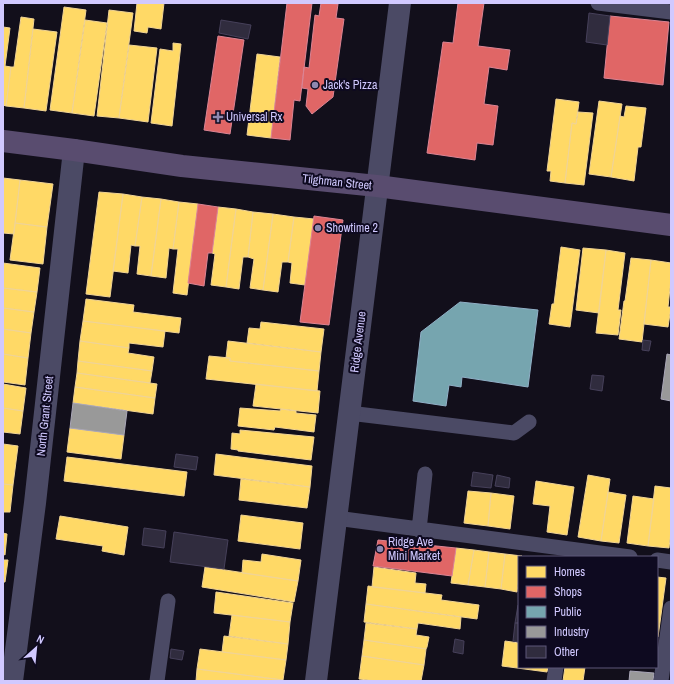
<svg xmlns="http://www.w3.org/2000/svg" width="674" height="684" font-family="'Archivo Narrow',sans-serif">
<style>
.homes{fill:#ffd966;stroke:#f1d494}
.shops{fill:#e06666;stroke:#dc8494}
.public{fill:#76a5af;stroke:#91b0c7}
.industry{fill:#999;stroke:#aaa7b8}
.building{fill:#302c3e;stroke:#46405a}
.lines{fill:none;stroke-linecap:round;stroke-linejoin:round}
.lane{stroke:#4b4a65;stroke-width:15}
.street{stroke:#4b4a65;stroke-width:22}
.primary{stroke:#594c6f;stroke-width:22}
.poi-dot{fill:#8e88af;stroke:#0e0a20;stroke-width:1.5}
.labels{text-anchor:middle;stroke-width:4;stroke-linejoin:round;paint-order:stroke}
.poi-label{font-size:12px;fill:#d1c9ff;stroke:#0e0a20;text-anchor:start}
.street-label{font-size:12px;fill:#d1c9ff;stroke:#0e0a20}
</style>
<rect width="100%" height="100%" fill="#120f1b"/>
<path class="homes" d="M 137,3 L 164,3 L 161,29 L 148,27 L 147,33 L 134,31 Z
M 64,7 L 86,10 L 72,113 L 50,110 Z
M 109,10 L 133,13 L 119,118 L 97,116 Z
M 21,17 L 34,19 L 24,108 L 6,106 L 11,67 L 14,67 Z
M 85,20 L 107,23 L 94,116 L 72,113 Z
M 3,27 L 10,28 L 5,66 L 11,67 L 6,106 L 3,105 Z
M 33,29 L 57,32 L 46,111 L 24,108 Z
M 173,43 L 181,44 L 172,126 L 151,123 L 160,49 L 173,51 Z
M 129,45 L 157,48 L 148,122 L 119,118 Z
M 257,54 L 280,57 L 271,138 L 247,135 Z
M 556,99 L 579,102 L 576,124 L 572,123 L 565,183 L 550,181 L 551,171 L 547,171 Z
M 599,101 L 622,104 L 611,177 L 589,174 Z
M 626,106 L 646,108 L 641,147 L 638,147 L 634,181 L 611,177 L 620,116 L 624,117 Z
M 578,112 L 593,113 L 584,185 L 565,183 L 572,123 L 576,124 Z
M 3,178 L 20,180 L 14,234 L 3,233 Z
M 20,180 L 53,184 L 47,227 L 15,223 Z
M 99,192 L 123,194 L 110,297 L 86,294 Z
M 123,194 L 142,197 L 135,246 L 131,245 L 128,273 L 113,271 Z
M 142,197 L 161,199 L 151,276 L 137,274 L 140,246 L 135,246 Z
M 161,199 L 179,202 L 173,249 L 169,248 L 166,278 L 151,276 Z
M 179,202 L 198,204 L 187,295 L 173,293 L 178,249 L 173,249 Z
M 218,207 L 236,209 L 226,287 L 211,285 L 215,254 L 212,253 Z
M 236,209 L 253,212 L 248,257 L 243,257 L 239,289 L 226,287 Z
M 253,212 L 273,214 L 263,290 L 250,288 L 254,259 L 248,257 Z
M 273,214 L 294,217 L 288,262 L 282,262 L 278,292 L 263,290 Z
M 294,217 L 314,219 L 305,285 L 290,283 L 292,263 L 288,262 Z
M 15,223 L 47,227 L 43,264 L 10,260 Z
M 561,247 L 580,250 L 570,327 L 549,324 L 552,304 L 554,304 Z
M 583,248 L 606,250 L 599,313 L 576,310 Z
M 606,250 L 625,253 L 618,310 L 621,310 L 618,335 L 596,333 Z
M 631,258 L 651,260 L 642,342 L 619,339 L 624,301 L 625,301 Z
M 651,260 L 671,263 L 671,278 L 668,307 L 671,307 L 668,327 L 644,324 Z
M 3,263 L 40,268 L 37,292 L 3,288 Z
M 3,288 L 37,292 L 34,312 L 3,308 Z
M 86,299 L 134,305 L 133,312 L 181,318 L 179,333 L 83,321 Z
M 3,308 L 34,312 L 31,333 L 3,329 Z
M 83,321 L 165,331 L 163,347 L 129,343 L 129,348 L 80,341 Z
M 261,322 L 324,329 L 321,352 L 247,343 L 249,328 L 260,329 Z
M 3,329 L 31,333 L 28,358 L 3,354 Z
M 80,341 L 129,348 L 128,353 L 154,357 L 152,371 L 78,361 Z
M 228,341 L 321,352 L 319,371 L 230,361 L 230,358 L 226,358 Z
M 3,354 L 28,358 L 25,385 L 3,382 Z
M 209,356 L 230,358 L 230,361 L 319,371 L 317,391 L 206,379 Z
M 78,361 L 152,371 L 150,383 L 77,373 Z
M 77,373 L 157,384 L 155,398 L 75,387 Z
M 3,384 L 26,388 L 23,411 L 3,408 Z
M 256,384 L 320,391 L 318,413 L 253,406 Z
M 75,387 L 155,398 L 153,414 L 73,403 Z
M 3,408 L 23,411 L 20,434 L 3,432 Z
M 240,408 L 280,411 L 281,409 L 296,411 L 296,413 L 316,415 L 314,432 L 275,427 L 274,430 L 238,426 Z
M 70,428 L 124,435 L 121,459 L 67,452 Z
M 240,430 L 314,437 L 311,460 L 238,451 L 238,450 L 231,449 L 232,433 L 240,434 Z
M 3,444 L 18,446 L 13,485 L 3,484 Z
M 216,454 L 312,466 L 310,487 L 214,475 Z
M 67,457 L 187,472 L 184,496 L 64,481 Z
M 588,475 L 610,479 L 601,541 L 578,537 Z
M 241,479 L 310,487 L 307,508 L 239,500 Z
M 536,481 L 574,487 L 567,535 L 547,532 L 550,506 L 533,504 Z
M 3,484 L 13,485 L 10,512 L 3,512 Z
M 655,486 L 671,488 L 671,530 L 669,548 L 648,546 Z
M 468,491 L 491,493 L 488,526 L 464,523 Z
M 608,492 L 626,495 L 619,543 L 601,541 Z
M 491,493 L 514,496 L 510,529 L 488,526 Z
M 633,496 L 654,499 L 648,546 L 627,543 Z
M 241,515 L 303,523 L 300,549 L 238,541 Z
M 60,516 L 128,527 L 124,555 L 102,551 L 103,546 L 56,539 Z
M 3,533 L 7,534 L 5,555 L 3,554 Z
M 456,548 L 474,550 L 468,585 L 451,583 Z
M 474,550 L 489,552 L 485,587 L 468,585 Z
M 489,552 L 505,554 L 501,589 L 485,587 Z
M 262,554 L 301,560 L 298,581 L 242,573 L 243,560 L 261,562 Z
M 505,554 L 522,556 L 519,557 L 519,576 L 517,592 L 501,589 Z
M 3,560 L 8,560 L 5,582 L 3,582 Z
M 205,567 L 298,581 L 294,602 L 202,587 Z
M 374,567 L 416,573 L 415,583 L 426,584 L 425,593 L 372,587 Z
M 657,577 L 666,578 L 658,637 L 657,636 Z
M 368,586 L 442,595 L 441,600 L 479,605 L 477,619 L 366,604 Z
M 216,592 L 293,603 L 290,622 L 214,613 Z
M 366,604 L 461,617 L 460,629 L 418,623 L 417,629 L 364,622 Z
M 232,615 L 290,622 L 288,644 L 229,636 Z
M 366,623 L 417,629 L 416,635 L 429,637 L 427,647 L 426,649 L 364,640 Z
M 224,636 L 288,644 L 286,660 L 222,652 Z
M 364,640 L 426,649 L 424,665 L 362,656 Z
M 505,641 L 519,643 L 519,667 L 548,667 L 547,672 L 502,666 Z
M 200,649 L 286,660 L 283,680 L 197,669 Z
M 362,656 L 424,665 L 421,681 L 377,681 L 359,679 Z
M 565,667 L 585,667 L 583,681 L 563,681 Z
M 197,669 L 283,680 L 283,681 L 196,681 Z"/>
<path class="shops" d="M 287,3 L 312,3 L 300,101 L 294,100 L 290,140 L 271,138 Z
M 321,3 L 338,4 L 336,18 L 344,19 L 333,97 L 312,114 L 306,106 L 308,89 L 302,88 L 304,67 L 309,68 L 315,15 L 319,16 Z
M 458,3 L 484,3 L 478,46 L 510,50 L 507,70 L 489,67 L 484,104 L 498,106 L 493,145 L 477,143 L 475,160 L 427,153 L 443,42 L 453,43 Z
M 610,16 L 669,22 L 663,85 L 604,78 Z
M 218,36 L 244,40 L 230,134 L 204,130 Z
M 198,204 L 218,207 L 212,253 L 208,253 L 204,286 L 188,283 Z
M 314,216 L 343,220 L 329,325 L 300,322 Z
M 378,540 L 456,548 L 452,576 L 373,566 Z"/>
<path class="public" d="M 460,302 L 538,310 L 528,387 L 462,377 L 461,387 L 449,385 L 446,406 L 413,401 L 421,332 Z"/>
<path class="industry" d="M 667,354 L 671,355 L 671,401 L 661,399 Z
M 73,403 L 127,411 L 124,435 L 70,428 Z
M 630,671 L 654,673 L 653,681 L 629,681 Z"/>
<path class="building" d="M 589,13 L 610,16 L 607,45 L 586,42 Z
M 221,20 L 251,25 L 248,39 L 219,33 Z
M 643,340 L 651,341 L 649,351 L 642,350 Z
M 592,375 L 604,376 L 602,391 L 590,389 Z
M 176,454 L 198,457 L 196,470 L 174,467 Z
M 473,472 L 493,475 L 491,488 L 471,486 Z
M 497,475 L 510,478 L 509,488 L 495,486 Z
M 144,528 L 166,531 L 164,548 L 142,545 Z
M 174,532 L 228,540 L 224,569 L 170,562 Z
M 518,605 L 519,605 L 519,623 L 515,623 Z
M 515,623 L 519,623 L 519,642 L 513,641 Z
M 455,639 L 464,641 L 463,654 L 453,652 Z
M 171,649 L 184,651 L 182,660 L 170,658 Z"/>
<g class="lines">
<path class="lane" d="M 598,3 L 671,12
M 349,413 L 514,433 L 529,422
M 336,518 L 630,557
M 419,530 L 425,474
M 657,560 L 671,562
M 157,681 L 168,601
M 554,681 L 556,667
M 661,681 L 671,608"/>
<path class="street" d="M 12,681 L 35,503 L 74,150
M 316,681 L 400,3"/>
<path class="primary" d="M 3,141 L 74,150 L 182,166 L 377,186 L 671,225"/>
</g>
<g class="poi-dot">
<circle cx="315" cy="85" r="4"/>
<path d="M216 111h4v4h4v4h-4v4h-4v-4h-4v-4h4z"/>
<circle cx="318" cy="228" r="4"/>
<circle cx="380" cy="549" r="4"/>
</g>
<g class="labels">
<g class="poi-label">
<text x="323" y="89">Jack's Pizza</text>
<text x="226" y="121">Universal Rx</text>
<text x="326" y="232">Showtime 2</text>
<text x="388" y="546">Ridge Ave<tspan x="388" dy="14">Mini Market</tspan></text>
</g>
<g class="street-label">
<text transform="translate(337 182) rotate(6)" y="4">Tilghman Street</text>
<text transform="translate(358 342) rotate(-83)" y="4">Ridge Avenue</text>
<text transform="translate(45 416) rotate(-84)" y="4">North Grant Street</text>
</g>
</g>
<rect width="674" height="684" fill="none" stroke="#d1c9ff" stroke-width="8"/>
<rect x="518" y="556" width="140" height="112" fill="#0e0a20" stroke="#5c5679"/>
<rect x="526" y="566" width="20" height="12" fill="#ffd966" stroke="#5c5679"/>
<text x="554" y="576" font-size="12" fill="#d1c9ff">Homes</text>
<rect x="526" y="586" width="20" height="12" fill="#e06666" stroke="#5c5679"/>
<text x="554" y="596" font-size="12" fill="#d1c9ff">Shops</text>
<rect x="526" y="606" width="20" height="12" fill="#76a5af" stroke="#5c5679"/>
<text x="554" y="616" font-size="12" fill="#d1c9ff">Public</text>
<rect x="526" y="626" width="20" height="12" fill="#999999" stroke="#5c5679"/>
<text x="554" y="636" font-size="12" fill="#d1c9ff">Industry</text>
<rect x="526" y="646" width="20" height="12" fill="#302c3e" stroke="#5c5679"/>
<text x="554" y="656" font-size="12" fill="#d1c9ff">Other</text>
<g transform="translate(36 648) rotate(27)" stroke="#0e0a20" stroke-width="3" paint-order="stroke">
<path d="M0-3L7 15L0 10L-7 15Z" fill="#d1c9ff"/>
<text y="-6" font-size="11" font-weight="bold" text-anchor="middle" fill="#d1c9ff">N</text>
</g>
</svg>
